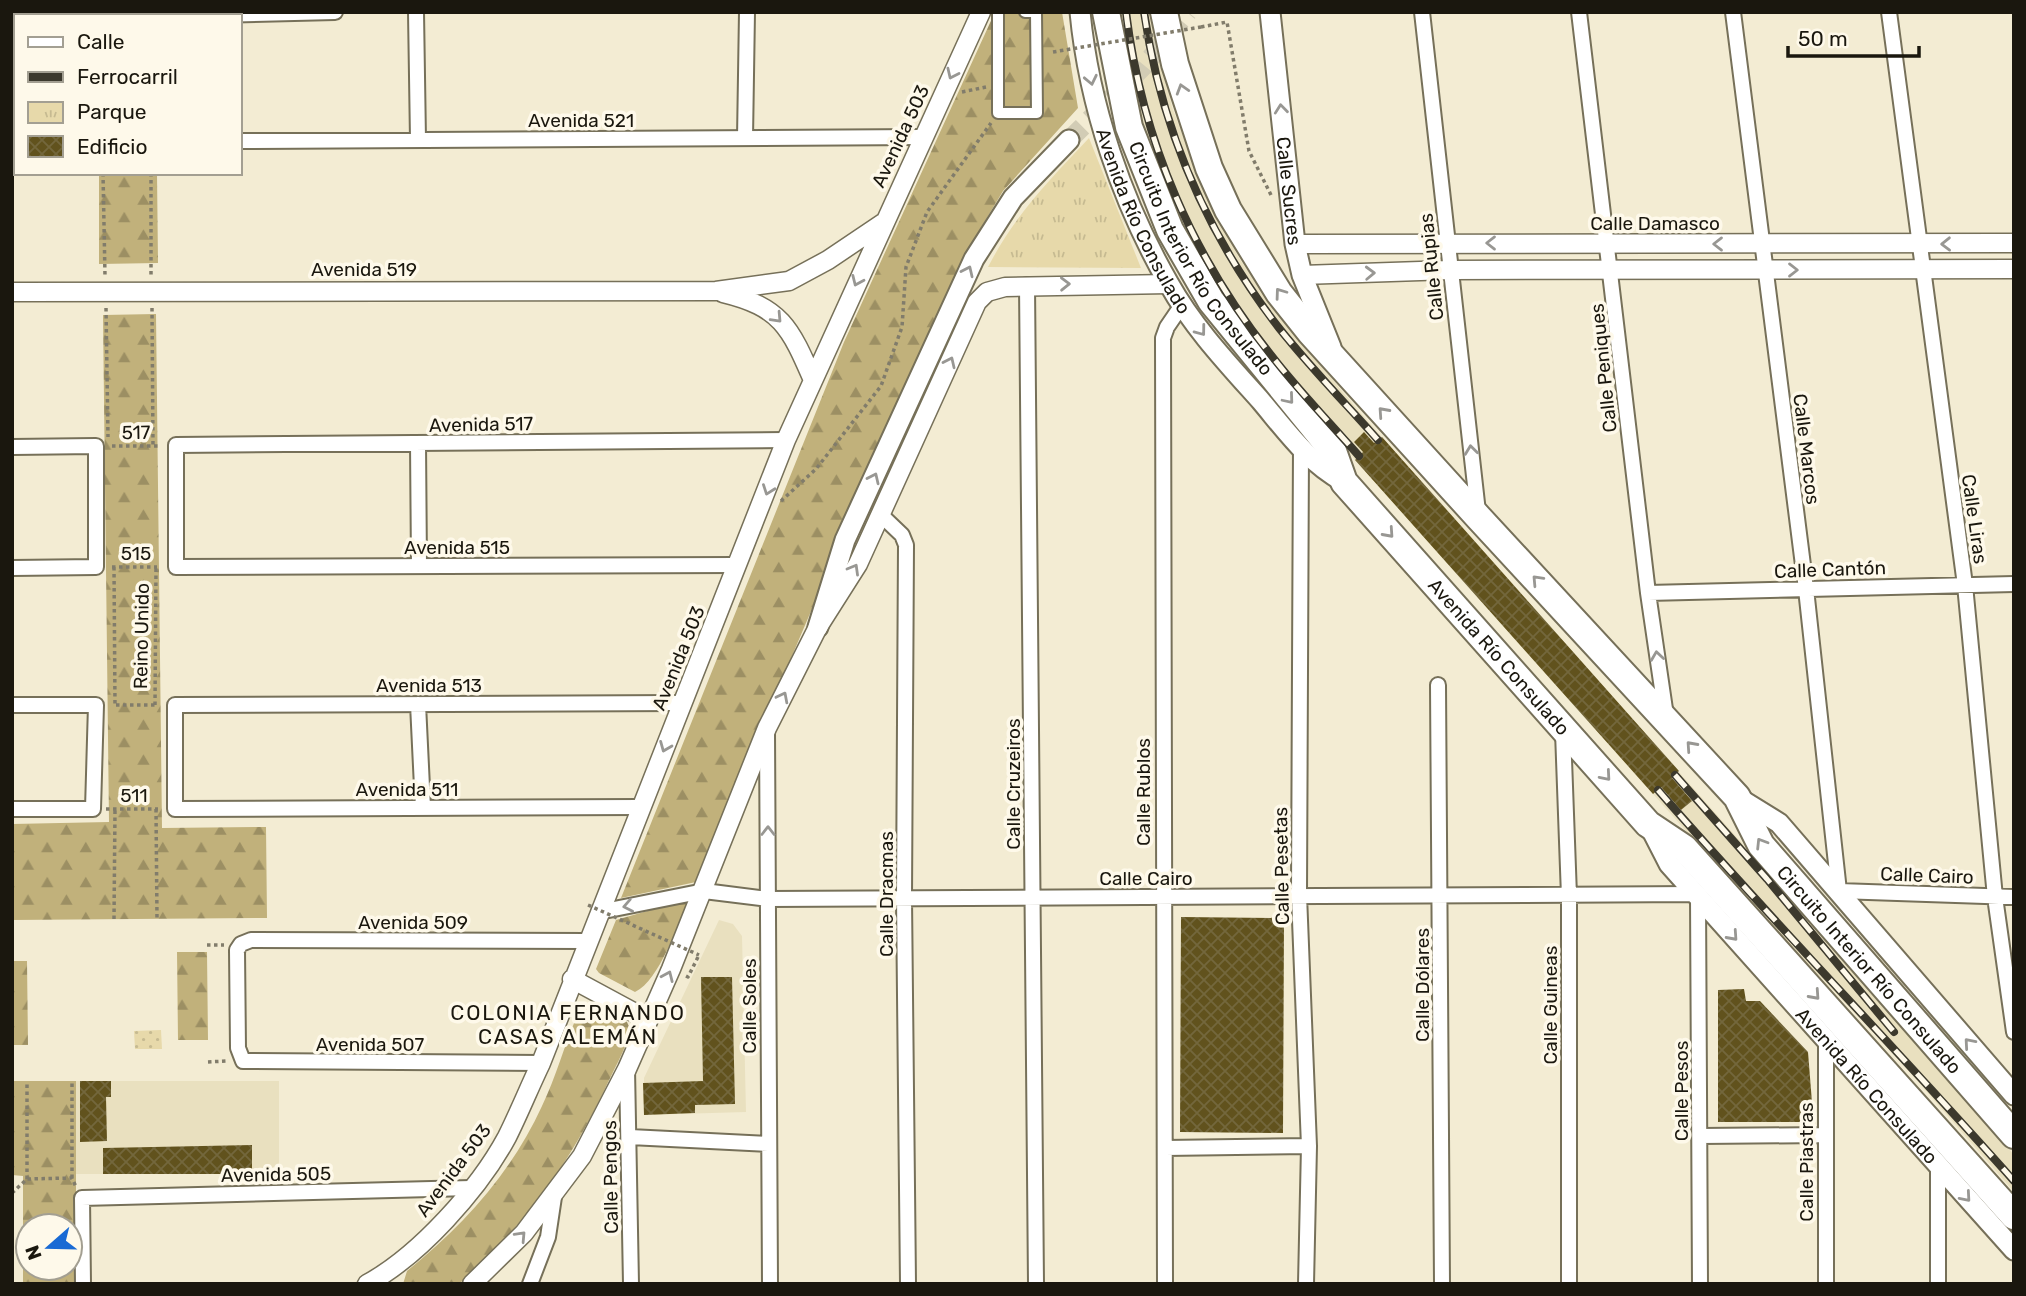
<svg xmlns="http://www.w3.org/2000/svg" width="2026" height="1296" font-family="Rubik,sans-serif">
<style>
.built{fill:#e9e0bf}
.grass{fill:url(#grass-dots)}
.forest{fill:url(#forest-firs);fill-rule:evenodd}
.park{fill:url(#park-tufts)}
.building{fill:url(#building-cross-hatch)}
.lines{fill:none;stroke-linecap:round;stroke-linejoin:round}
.secondary-tunnel{stroke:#d2ccb5;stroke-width:19;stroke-dasharray:19 10;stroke-linecap:butt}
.pedestrian-casing{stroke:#767059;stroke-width:14}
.minor-casing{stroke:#767059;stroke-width:18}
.tertiary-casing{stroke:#767059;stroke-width:21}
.secondary-casing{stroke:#767059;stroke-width:23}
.motorway-casing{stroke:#767059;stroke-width:30}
.path{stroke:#817c6b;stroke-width:3.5;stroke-dasharray:3.5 3.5;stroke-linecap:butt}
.pedestrian{stroke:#fff;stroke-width:10}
.minor{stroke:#fff;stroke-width:14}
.tertiary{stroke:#fff;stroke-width:18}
.secondary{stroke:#fff;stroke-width:19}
.motorway{stroke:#fff;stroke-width:26}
.rail-casing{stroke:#3c392d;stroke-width:8}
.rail{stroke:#fef9ea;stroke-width:5;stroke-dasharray:16;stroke-linecap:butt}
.path-bridge{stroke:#817c6b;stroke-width:3.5;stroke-dasharray:3.5 3.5;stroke-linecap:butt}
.oneway{stroke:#989793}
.labels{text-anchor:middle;stroke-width:7;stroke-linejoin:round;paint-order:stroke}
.street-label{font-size:19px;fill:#1a170e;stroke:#fef9ea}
.neighbourhood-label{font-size:21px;letter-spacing:2px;fill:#1a170e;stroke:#fef9ea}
</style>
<defs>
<pattern id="grass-dots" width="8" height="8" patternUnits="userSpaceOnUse" patternTransform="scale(1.75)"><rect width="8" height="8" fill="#e7d9aa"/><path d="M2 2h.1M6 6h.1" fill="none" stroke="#c6ba91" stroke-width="1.8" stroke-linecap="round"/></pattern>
<pattern id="forest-firs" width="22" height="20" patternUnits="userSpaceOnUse" patternTransform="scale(1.75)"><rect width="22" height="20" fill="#c1b17b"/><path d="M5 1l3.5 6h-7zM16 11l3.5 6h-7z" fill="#9c8f63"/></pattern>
<pattern id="park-tufts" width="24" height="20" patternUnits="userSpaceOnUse" patternTransform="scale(1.75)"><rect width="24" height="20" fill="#e7d9aa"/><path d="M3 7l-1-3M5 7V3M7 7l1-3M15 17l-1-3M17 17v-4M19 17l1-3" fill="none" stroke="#c6ba91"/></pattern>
<pattern id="building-cross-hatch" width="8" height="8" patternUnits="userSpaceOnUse" patternTransform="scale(1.75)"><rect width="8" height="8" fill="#61521d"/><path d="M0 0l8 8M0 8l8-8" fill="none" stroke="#73673c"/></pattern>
</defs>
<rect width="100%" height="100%" fill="#f3ecd3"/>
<path class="built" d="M 1118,12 L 1152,12 L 1172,107 L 1197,173 L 1239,258 L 1278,314 L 1357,409 L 1828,940 L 2014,1155 L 2014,1192 L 1894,1054 L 1761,915 L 1267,361 L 1188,240 L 1146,140 L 1134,101 Z
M 719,920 L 733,924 L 742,936 L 746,1112 L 644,1115 L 644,1078 Z
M 76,1081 L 279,1081 L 279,1174 L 76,1174 Z"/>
<path class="grass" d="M 161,1030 L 162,1049 L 135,1049 L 134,1031 Z"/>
<path class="forest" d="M 995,12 L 1062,12 L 1078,108 L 1003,191 L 967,251 L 899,404 L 696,882 L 621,898 L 844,342 Z
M 99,173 L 157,173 L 158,263 L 99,264 Z
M 156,314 L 162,828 L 266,827 L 267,918 L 12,920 L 12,824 L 109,822 L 103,315 Z
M 689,899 C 677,925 660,980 635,992 L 599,973 L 596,969 L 616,920 Z
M 177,952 L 207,952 L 208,1040 L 178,1040 Z
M 12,961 L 27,961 L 28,1045 L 12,1045 Z
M 594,1006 L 627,1022 L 631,1031 C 624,1052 613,1071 604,1091 C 565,1171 525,1224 459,1284 L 403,1284 L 407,1271 C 463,1226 512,1172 542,1106 C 556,1077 564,1046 577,1016 L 584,1009 Z
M 12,1081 L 76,1081 L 76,1284 L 23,1284 L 23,1176 L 12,1175 ZM 28,1226 L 70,1226 L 70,1268 L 28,1268 Z"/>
<path class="park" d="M 1089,138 L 1141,268 L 988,267 C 1016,213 1048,182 1089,138 Z"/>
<path class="building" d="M 1364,432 L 1374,443 L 1382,437 L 1679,771 L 1672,778 L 1692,801 L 1681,810 L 1661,787 L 1653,794 L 1355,460 L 1363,452 L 1354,442 Z
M 1181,917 L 1284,918 L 1283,1133 L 1180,1132 Z
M 701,977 L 732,977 L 735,1104 L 695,1105 L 695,1113 L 644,1115 L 643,1083 L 703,1081 Z
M 1744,989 L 1746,1001 L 1760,1001 L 1808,1052 L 1813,1115 L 1802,1122 L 1718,1122 L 1718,990 Z
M 80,1081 L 111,1081 L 111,1097 L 106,1097 L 107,1141 L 80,1142 Z
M 252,1145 L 252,1174 L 103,1174 L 103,1148 Z"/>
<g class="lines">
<path class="secondary-tunnel" d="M 1069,140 L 1143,67 L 1188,12"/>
<defs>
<path id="pedestrian" d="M 998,12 L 998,113 L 1037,113 L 1036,12 L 1025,12"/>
<path id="minor" d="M 416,12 L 418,140
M 1422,12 L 1478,512
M 1579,12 L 1648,593 L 1666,716
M 1733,12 L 1806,589 L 1839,891 L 2014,897
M 1889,12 L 1965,585 L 1995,897 L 2014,1032
M 12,13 L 70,13 L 70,16
M 175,16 L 335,12
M 745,138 L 747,12
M 240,141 L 922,137
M 12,142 L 16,142
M 1027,285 L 1036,1284
M 418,443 L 419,566
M 12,447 L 96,446 L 96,567 L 12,568
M 1301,447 L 1299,895 L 1309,1146 L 1306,1284
M 880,514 L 902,535 L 906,545 L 904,898 L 908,1284
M 737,565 L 176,567 L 176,445 L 786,440
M 1648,593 L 2014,584
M 1438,685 L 1442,1284
M 418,704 L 423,808
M 12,705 L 96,705 L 93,809 L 12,809
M 767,732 L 770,1284
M 1563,732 L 1569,896 L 1569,1284
M 640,807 L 175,809 L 175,705 L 683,703
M 1698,897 L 1700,1284
M 599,912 L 704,891 L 768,899 L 1695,894
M 1826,1041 L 1826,1284
M 541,1063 L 243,1061 L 238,1048 L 237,950 L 241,944 L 251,940 L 587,941
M 627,1069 L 631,1284
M 1701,1136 L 1825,1135
M 630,1137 L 768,1144
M 1165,1148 L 1309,1146
M 1938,1165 L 1938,1284
M 83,1284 L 82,1198 L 471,1188
M 530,1284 L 548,1237 L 554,1197
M 1165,1284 L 1163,338 L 1167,327 L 1182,305"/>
<path id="tertiary" d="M 1295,244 L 2014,243
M 1302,275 L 1450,270 L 2014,269
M 12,292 L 716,291 L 789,281 L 828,260 L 883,223
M 723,293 C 781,307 790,327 813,380
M 572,979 L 648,1020
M 367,1284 C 419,1256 479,1189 507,1137 C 519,1113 529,1088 541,1063 L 786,440 L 981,12
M 472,1284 L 524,1233 L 582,1156 L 627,1069 L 671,969 L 767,728 L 818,627 L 858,564 L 977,302 L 987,292 L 1005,287 L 1169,284"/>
<g id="secondary">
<path id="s1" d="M 1080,12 C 1089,106 1122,202 1169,284 C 1193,327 1228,364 1261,401 C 1287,432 1308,462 1344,482"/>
<path id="s2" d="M 1270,12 L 1295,244 L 1302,275 L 1331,347"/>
<path d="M 818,627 L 845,540 L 974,259 L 1013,198 L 1069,140"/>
<path d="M 1737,797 L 1779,823 L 2014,1095"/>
<path id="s3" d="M 1649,825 L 1669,864 L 2014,1250"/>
</g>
<g id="motorway">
<path id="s4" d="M 1106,12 L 1129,127 L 1170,230 L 1211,301 L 1333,451 L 1344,482 L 1648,824 L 1684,848 L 2014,1216"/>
<path id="s5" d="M 1164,12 L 1175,64 L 1209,168 L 1228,210 L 1279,293 L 1310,332 L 1479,518 L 1737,797 L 1761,845 L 2014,1135"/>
</g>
</defs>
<use href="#pedestrian" class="pedestrian-casing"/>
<use href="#minor" class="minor-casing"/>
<use href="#tertiary" class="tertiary-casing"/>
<use href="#secondary" class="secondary-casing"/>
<use href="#motorway" class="motorway-casing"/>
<path class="path" d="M 83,13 L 159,14
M 1201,27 L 1227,22 L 1249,151 L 1271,195
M 962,92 L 986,87
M 103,173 L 105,276
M 151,173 L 151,276
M 106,308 L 108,437
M 152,308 L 153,446
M 112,446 L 160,446
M 781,501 L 816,469 L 881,386 L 902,327 L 906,267 L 927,212 L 991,123
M 112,567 L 157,567
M 114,567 L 115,705
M 116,705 L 157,705
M 155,705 L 156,567
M 106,809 L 158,809
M 156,809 L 157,919
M 114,919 L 115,809
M 207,945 L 224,945
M 686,976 L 688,977 L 699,955
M 208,1062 L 226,1061
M 72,1178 L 72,1081
M 27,1179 L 27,1081
M 12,1193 L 27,1179 L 72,1178 L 76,1187"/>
<use href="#pedestrian" class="pedestrian"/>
<use href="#minor" class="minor"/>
<use href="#tertiary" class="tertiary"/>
<use href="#secondary" class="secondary"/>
<use href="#motorway" class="motorway"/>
<defs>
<path id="rail" d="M 1126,12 C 1142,141 1193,259 1275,360 C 1301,393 1331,424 1359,456
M 1144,12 C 1161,128 1207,235 1279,328 C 1310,367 1345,403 1378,440
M 1675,775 L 1767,879 L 1894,1032
M 1658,790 C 1774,923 1897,1049 2014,1181"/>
</defs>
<use href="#rail" class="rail-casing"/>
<use href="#rail" class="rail"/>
<path class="path-bridge" d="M 1053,52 L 1201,27
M 588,905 L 699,955"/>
</g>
<defs><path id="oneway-chevron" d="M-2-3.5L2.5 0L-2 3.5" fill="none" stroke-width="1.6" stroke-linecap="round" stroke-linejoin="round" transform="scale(1.75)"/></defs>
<g class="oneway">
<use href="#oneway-chevron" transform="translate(952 74) rotate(115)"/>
<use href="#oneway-chevron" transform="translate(1091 80) rotate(78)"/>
<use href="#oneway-chevron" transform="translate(1182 89) rotate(-107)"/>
<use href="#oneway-chevron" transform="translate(1281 109) rotate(-96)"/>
<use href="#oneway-chevron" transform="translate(1491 243) rotate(-180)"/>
<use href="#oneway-chevron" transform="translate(1718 244) rotate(180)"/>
<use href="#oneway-chevron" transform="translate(1946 244) rotate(179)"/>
<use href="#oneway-chevron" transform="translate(1793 270)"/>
<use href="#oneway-chevron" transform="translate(968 271) rotate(-65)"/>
<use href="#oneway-chevron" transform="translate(1370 273) rotate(-2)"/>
<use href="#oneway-chevron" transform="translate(857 281) rotate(114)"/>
<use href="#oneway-chevron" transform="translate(1065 284) rotate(-1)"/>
<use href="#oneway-chevron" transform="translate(1280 293) rotate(-126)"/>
<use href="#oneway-chevron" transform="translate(777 318) rotate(47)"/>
<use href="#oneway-chevron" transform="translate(1201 331) rotate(53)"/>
<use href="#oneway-chevron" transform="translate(950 362) rotate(-65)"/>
<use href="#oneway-chevron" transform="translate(1289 399) rotate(50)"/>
<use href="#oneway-chevron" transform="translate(1383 412) rotate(-132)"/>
<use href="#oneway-chevron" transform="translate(1471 450) rotate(-97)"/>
<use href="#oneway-chevron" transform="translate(874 478) rotate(-65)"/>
<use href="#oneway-chevron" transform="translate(768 490) rotate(110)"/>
<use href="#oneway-chevron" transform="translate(1389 533) rotate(48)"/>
<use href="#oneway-chevron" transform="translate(854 569) rotate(-60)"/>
<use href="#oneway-chevron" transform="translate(1537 580) rotate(-133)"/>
<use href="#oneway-chevron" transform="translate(1657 656) rotate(-98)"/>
<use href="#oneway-chevron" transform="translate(783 697) rotate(-63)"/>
<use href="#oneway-chevron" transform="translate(1691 746) rotate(-132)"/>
<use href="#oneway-chevron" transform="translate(665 747) rotate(112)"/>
<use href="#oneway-chevron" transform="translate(1606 776) rotate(49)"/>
<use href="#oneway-chevron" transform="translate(768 831) rotate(-90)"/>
<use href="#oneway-chevron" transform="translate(1761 843) rotate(-122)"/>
<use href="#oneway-chevron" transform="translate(628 906) rotate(169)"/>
<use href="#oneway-chevron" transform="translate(1733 936) rotate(48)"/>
<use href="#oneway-chevron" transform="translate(668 976) rotate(-66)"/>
<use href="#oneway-chevron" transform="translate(1815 995) rotate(48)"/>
<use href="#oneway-chevron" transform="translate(1969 1043) rotate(-131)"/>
<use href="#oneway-chevron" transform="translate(1966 1197) rotate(49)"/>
<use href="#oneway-chevron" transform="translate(521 1236) rotate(-47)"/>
</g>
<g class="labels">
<g class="street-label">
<text x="581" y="127">Avenida 521</text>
<text transform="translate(900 136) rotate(-65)" y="7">Avenida 503</text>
<text dy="7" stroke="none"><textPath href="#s2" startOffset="180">Calle Sucres</textPath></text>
<text dy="7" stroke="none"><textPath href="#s1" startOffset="220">Avenida Río Consulado</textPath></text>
<text x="1655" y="230">Calle Damasco</text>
<text dy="7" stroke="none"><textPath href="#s4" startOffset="268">Circuito Interior Río Consulado</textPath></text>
<text transform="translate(1431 267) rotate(-96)" y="7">Calle Rupias</text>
<text x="364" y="276">Avenida 519</text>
<text transform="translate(1603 368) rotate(-96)" y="7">Calle Peniques</text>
<text transform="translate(481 424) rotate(-1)" y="7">Avenida 517</text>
<text transform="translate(136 432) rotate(-1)" y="7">517</text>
<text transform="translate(1807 449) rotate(83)" y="7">Calle Marcos</text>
<text transform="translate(1975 519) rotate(82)" y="7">Calle Liras</text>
<text x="457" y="554">Avenida 515</text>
<text x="136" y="560">515</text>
<text transform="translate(1830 569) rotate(-2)" y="7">Calle Cantón</text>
<text transform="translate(141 636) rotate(-89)" y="7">Reino Unido</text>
<text dy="7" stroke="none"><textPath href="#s4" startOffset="770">Avenida Río Consulado</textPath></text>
<text transform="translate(678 658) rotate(-68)" y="7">Avenida 503</text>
<text x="429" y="692">Avenida 513</text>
<text transform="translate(1013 784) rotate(-90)" y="7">Calle Cruzeiros</text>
<text x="407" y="796">Avenida 511</text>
<text transform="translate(1143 792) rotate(-90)" y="7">Calle Rublos</text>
<text x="134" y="802">511</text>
<text transform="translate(1281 866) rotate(-91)" y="7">Calle Pesetas</text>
<text transform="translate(1927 875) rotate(2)" y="7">Calle Cairo</text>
<text x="1146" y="885">Calle Cairo</text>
<text transform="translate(886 894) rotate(-90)" y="7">Calle Dracmas</text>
<text x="413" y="929">Avenida 509</text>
<text dy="7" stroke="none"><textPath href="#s5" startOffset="1206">Circuito Interior Río Consulado</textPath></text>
<text transform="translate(1422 985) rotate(-90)" y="7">Calle Dólares</text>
<text transform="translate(1550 1005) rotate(-90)" y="7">Calle Guineas</text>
<text transform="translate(749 1006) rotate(-90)" y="7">Calle Soles</text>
<text x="370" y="1051">Avenida 507</text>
<text dy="7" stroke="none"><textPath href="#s3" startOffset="341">Avenida Río Consulado</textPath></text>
<text transform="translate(1681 1091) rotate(-90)" y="7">Calle Pesos</text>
<text transform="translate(1806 1162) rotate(-90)" y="7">Calle Piastras</text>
<text transform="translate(453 1170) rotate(-53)" y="7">Avenida 503</text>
<text transform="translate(276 1174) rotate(-1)" y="7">Avenida 505</text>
<text transform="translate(610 1177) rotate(-91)" y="7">Calle Pengos</text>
</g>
<g class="neighbourhood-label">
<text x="568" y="1020">COLONIA FERNANDO<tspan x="568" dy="24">CASAS ALEMÁN</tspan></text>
</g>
</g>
<rect width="2026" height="1296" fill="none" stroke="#1a170e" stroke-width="28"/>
<rect x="14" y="14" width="228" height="161" fill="#fef9ea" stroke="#a39f92" stroke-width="2"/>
<rect x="28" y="37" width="35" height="10" fill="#ffffff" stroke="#a39f92" stroke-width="2"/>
<text x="77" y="49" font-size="21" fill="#1a170e">Calle</text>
<rect x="28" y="72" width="35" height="10" fill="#3c392d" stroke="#a39f92" stroke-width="2"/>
<text x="77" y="84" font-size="21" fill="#1a170e">Ferrocarril</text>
<rect x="28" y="102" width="35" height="21" fill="url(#park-tufts)" stroke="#a39f92" stroke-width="2"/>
<text x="77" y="119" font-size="21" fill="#1a170e">Parque</text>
<rect x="28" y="136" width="35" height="21" fill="url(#building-cross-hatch)" stroke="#a39f92" stroke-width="2"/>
<text x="77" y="154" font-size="21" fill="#1a170e">Edificio</text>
<g transform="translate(49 1247) rotate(250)"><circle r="33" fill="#fef9ea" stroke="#a39f92" stroke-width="2"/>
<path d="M0-5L12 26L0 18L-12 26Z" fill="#196ad4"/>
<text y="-10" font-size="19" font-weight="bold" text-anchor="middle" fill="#1a170e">N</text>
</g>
<path d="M1788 46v10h131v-10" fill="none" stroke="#1a170e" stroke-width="3.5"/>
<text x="1798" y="46" font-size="21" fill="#1a170e" stroke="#fef9ea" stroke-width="5" paint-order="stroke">50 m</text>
</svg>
